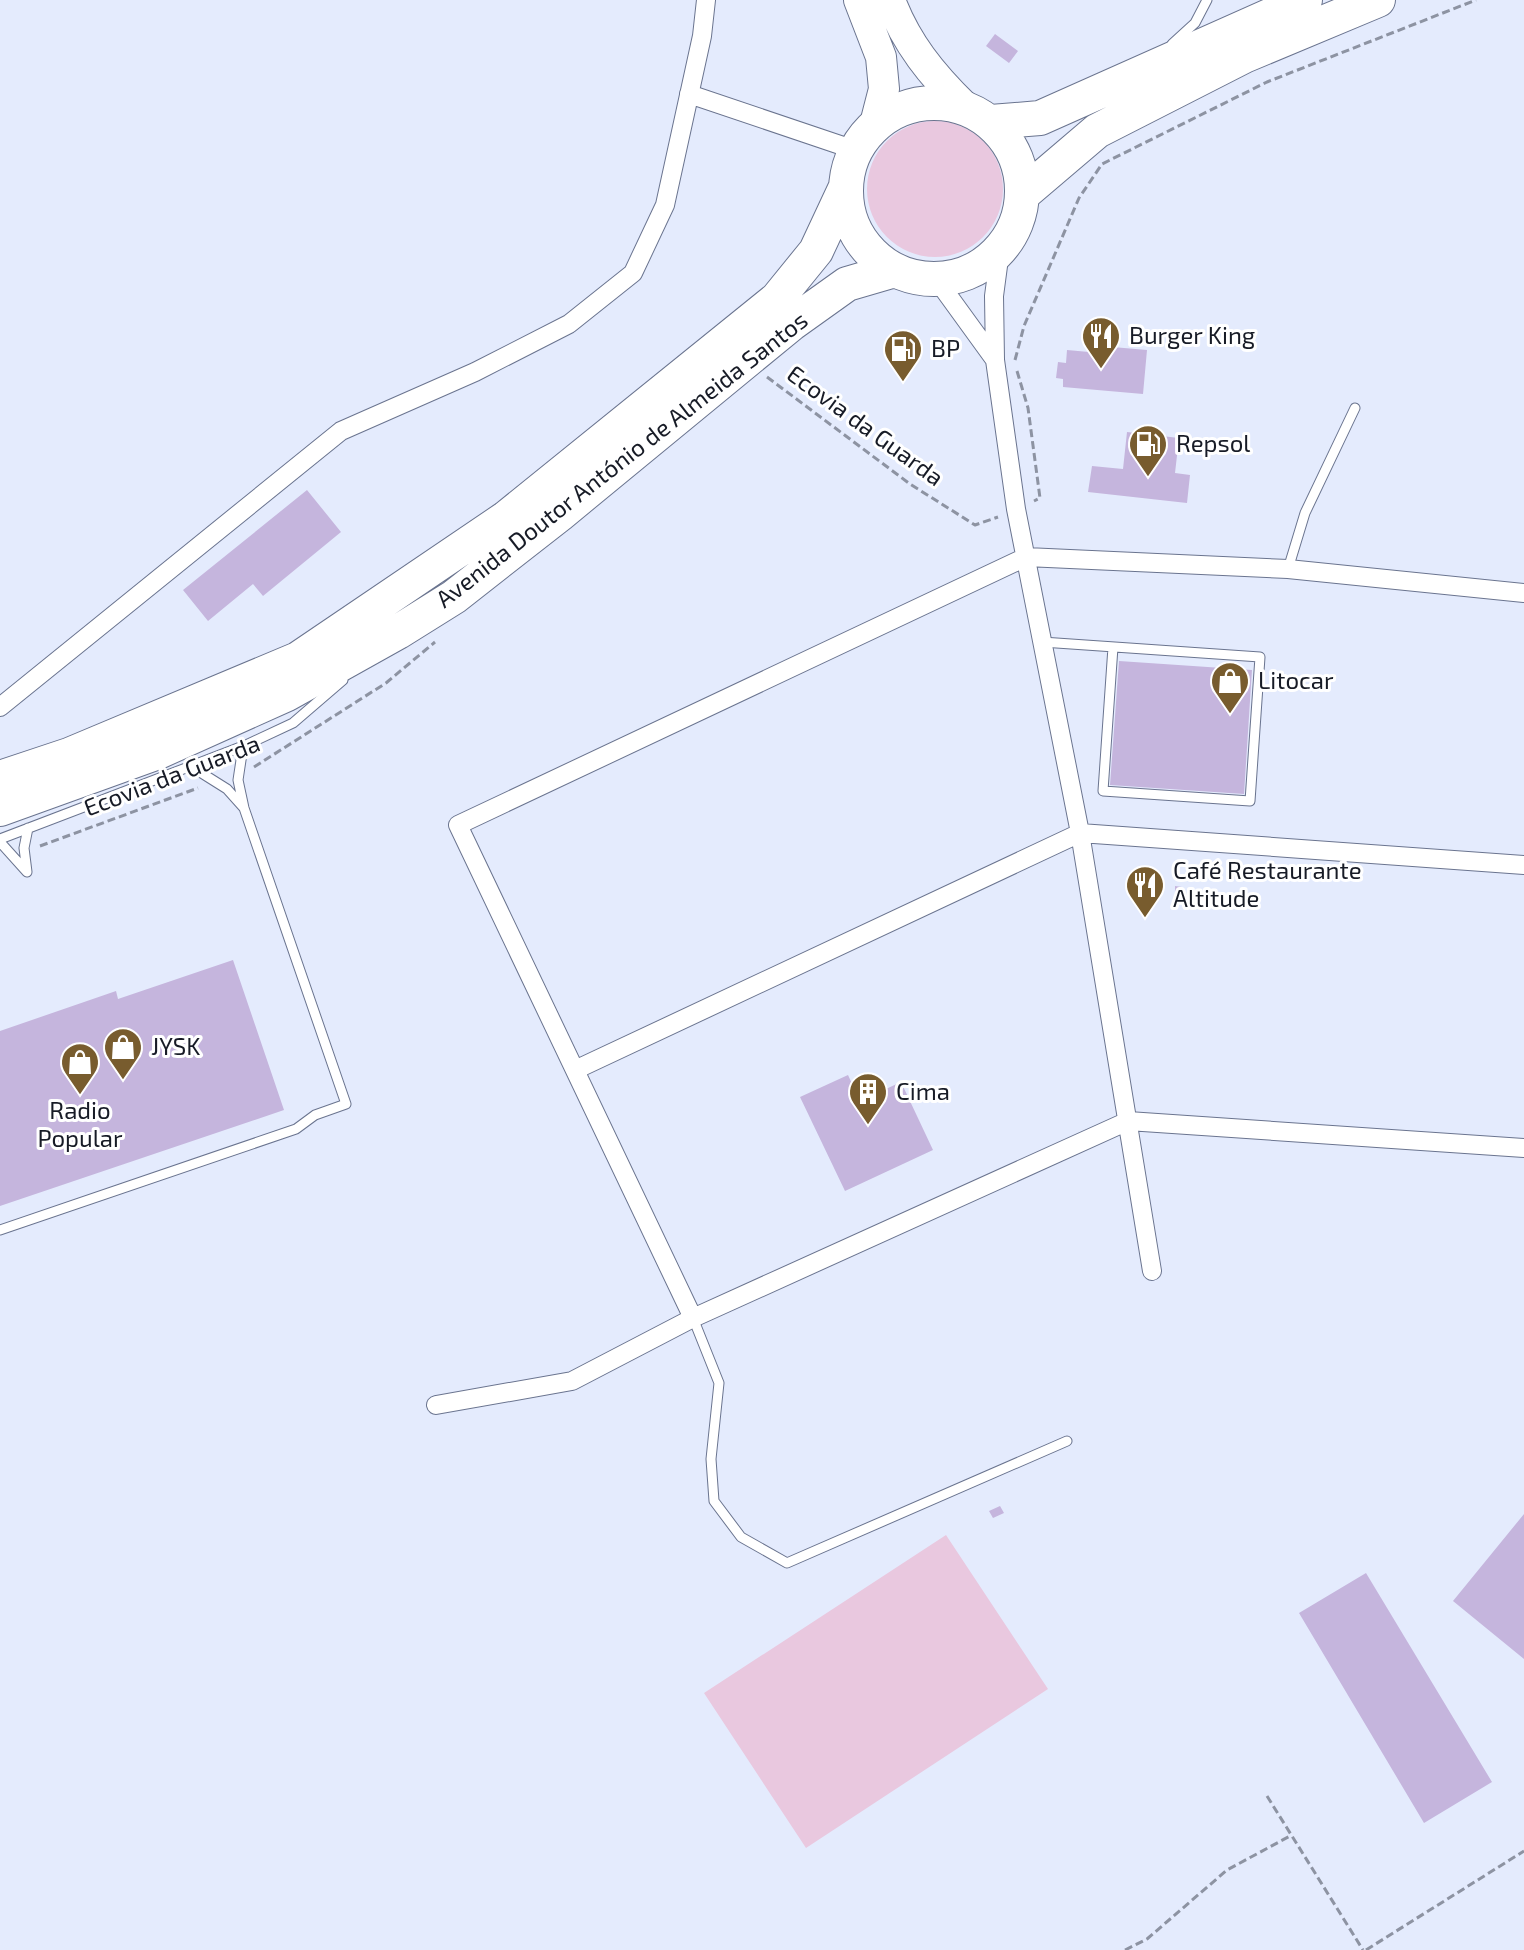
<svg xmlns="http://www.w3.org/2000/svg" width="1524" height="1950" font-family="'Exo 2',sans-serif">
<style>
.green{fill:#e9c8df}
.building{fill:#c5b5dd}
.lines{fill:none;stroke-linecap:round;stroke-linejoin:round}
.lane-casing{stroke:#6a748f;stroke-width:11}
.street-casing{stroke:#6a748f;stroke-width:20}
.primary-casing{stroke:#6a748f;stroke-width:32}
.highway-casing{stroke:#6a748f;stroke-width:36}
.path{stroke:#8d93a2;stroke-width:3;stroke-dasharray:8 4;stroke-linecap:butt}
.lane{stroke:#fff;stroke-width:9}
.street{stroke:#fff;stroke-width:18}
.primary{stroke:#fff;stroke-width:30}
.highway{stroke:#fff;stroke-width:34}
.labels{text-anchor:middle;stroke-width:6;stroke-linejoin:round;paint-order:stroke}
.poi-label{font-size:24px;fill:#171b26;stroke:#fff;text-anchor:start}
.street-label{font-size:24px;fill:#171b26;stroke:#fff}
</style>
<rect width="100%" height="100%" fill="#e4ebfd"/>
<path class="green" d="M867 189a68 68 0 1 1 136 0a68 68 0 1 1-136 0Z
M 946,1535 L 1048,1689 L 806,1848 L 704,1693 Z"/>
<path class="building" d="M 995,34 L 1018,51 L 1009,63 L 986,46 Z
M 1101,346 L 1147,350 L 1143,394 L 1063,387 L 1063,379 L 1056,378 L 1058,362 L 1066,363 L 1067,350 L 1100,353 Z
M 1127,432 L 1179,438 L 1175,473 L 1190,475 L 1187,503 L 1088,492 L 1092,466 L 1123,469 Z
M 307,490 L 341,532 L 263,596 L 253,584 L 208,621 L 183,590 Z
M 1119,661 L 1252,670 L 1244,794 L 1110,785 Z
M 1175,886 L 1182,887 L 1181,899 L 1175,899 Z
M 233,960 L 284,1110 L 0,1206 L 0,1031 L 116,991 L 118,999 Z
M 848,1075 L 860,1101 L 901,1082 L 933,1150 L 845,1191 L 800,1097 Z
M 1000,1506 L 1004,1513 L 993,1518 L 989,1511 Z
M 1524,1514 L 1524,1659 L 1453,1601 Z
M 1366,1573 L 1492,1782 L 1424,1823 L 1299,1613 Z"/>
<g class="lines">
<defs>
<path id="lane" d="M 1172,44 L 1195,23 L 1207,0
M 1288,569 L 1305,513 L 1355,408
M 1042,642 L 1260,657 L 1250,801 L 1103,791 L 1113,647
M 192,767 L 227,789 L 244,808
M 0,839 L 246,745 L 293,723 L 343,680
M 0,842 L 27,872
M 27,872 L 24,848 L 28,828
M 0,1230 L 296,1129 L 315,1115 L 346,1104 L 244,808 L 238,780 L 243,747
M 693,1318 L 719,1383 L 711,1459 L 714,1501 L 741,1537 L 787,1563 L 1067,1441"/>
<path id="street" d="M 689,94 L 855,150
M 1000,251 L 994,296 L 995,360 L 1016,509 L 1080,833 L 1152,1271
M 937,280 L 995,360
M 1524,593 L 1288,569 L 1026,557 L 458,825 L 693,1318 L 1128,1121 L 1524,1148
M 0,707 L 341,431 L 475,372 L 569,324 L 633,273 L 665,205 L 702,36 L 706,0
M 575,1070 L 1080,833 L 1524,865
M 436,1405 L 572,1381 L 693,1318"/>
<path id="primary" d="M 859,0 L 881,57 L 884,89 L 875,124
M 890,0 C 906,43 932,75 965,107"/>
<path id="highway" d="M846 191a88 88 0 1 1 176 0a88 88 0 1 1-176 0Z
M 991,122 L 1040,118 L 1305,0
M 1023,194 L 1097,131 L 1244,56 L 1378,0
M 0,778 L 69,755 L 298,659 L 506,518 L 777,299 L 816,251 L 845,189
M 0,809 L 158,752 L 287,694 L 398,632 L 454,597 L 560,514 L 791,324 L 847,284 L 895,270"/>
</defs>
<use href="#lane" class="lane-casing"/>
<use href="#street" class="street-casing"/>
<use href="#primary" class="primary-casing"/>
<use href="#highway" class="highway-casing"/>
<path class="path" d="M 1015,360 L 1024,326 L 1079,198 L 1102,164 L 1267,82 L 1476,0
M 1017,371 L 1028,408 L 1040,498 L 1034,501
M 767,377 L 910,484 L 975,525 L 998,517
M 254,767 L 386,683 L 435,642
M 40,846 L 198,788
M 1267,1796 L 1363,1950
M 1125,1950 L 1147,1939 L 1227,1870 L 1290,1836
M 1366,1950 L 1524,1851"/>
<use href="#lane" class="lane"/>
<use href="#street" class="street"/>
<use href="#primary" class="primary"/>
<use href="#highway" class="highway"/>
</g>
<defs>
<symbol id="restaurant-pin" viewBox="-11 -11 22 30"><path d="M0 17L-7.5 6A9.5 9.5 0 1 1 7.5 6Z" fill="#785c2e" stroke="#fff"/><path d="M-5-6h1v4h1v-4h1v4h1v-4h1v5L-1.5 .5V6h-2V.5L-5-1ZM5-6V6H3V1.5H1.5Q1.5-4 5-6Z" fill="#fff"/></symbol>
<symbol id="fuel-pin" viewBox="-11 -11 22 30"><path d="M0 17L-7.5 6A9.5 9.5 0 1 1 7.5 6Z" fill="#785c2e" stroke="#fff"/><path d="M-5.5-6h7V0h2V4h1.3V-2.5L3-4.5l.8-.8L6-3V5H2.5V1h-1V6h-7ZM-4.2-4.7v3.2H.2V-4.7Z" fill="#fff"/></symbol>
<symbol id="shop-pin" viewBox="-11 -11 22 30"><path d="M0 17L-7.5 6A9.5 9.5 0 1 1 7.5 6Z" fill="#785c2e" stroke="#fff"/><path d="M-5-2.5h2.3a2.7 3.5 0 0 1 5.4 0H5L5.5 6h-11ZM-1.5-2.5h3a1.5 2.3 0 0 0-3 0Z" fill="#fff"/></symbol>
<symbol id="building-pin" viewBox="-11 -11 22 30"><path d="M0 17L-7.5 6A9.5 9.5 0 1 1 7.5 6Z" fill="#785c2e" stroke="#fff"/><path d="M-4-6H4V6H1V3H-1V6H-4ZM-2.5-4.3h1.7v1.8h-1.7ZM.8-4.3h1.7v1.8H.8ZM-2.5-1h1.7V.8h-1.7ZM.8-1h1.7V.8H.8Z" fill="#fff"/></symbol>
</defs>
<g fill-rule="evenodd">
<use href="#restaurant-pin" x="1079" y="314" width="44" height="60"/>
<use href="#fuel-pin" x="881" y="327" width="44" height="60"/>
<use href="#fuel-pin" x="1126" y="422" width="44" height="60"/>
<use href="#shop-pin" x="1208" y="659" width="44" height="60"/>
<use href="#restaurant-pin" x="1123" y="863" width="44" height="60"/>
<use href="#shop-pin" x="101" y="1025" width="44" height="60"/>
<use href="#shop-pin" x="58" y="1040" width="44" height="60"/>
<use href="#building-pin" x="846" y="1070" width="44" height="60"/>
</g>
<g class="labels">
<g class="poi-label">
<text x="1129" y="344">Burger King</text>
<text x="931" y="357">BP</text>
<text x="1176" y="452">Repsol</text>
<text x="1258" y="689">Litocar</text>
<text x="1173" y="879">Café Restaurante<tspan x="1173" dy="28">Altitude</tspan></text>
<text x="151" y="1055">JYSK</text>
<text x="896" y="1100">Cima</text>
<text x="80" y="1119" text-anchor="middle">Radio<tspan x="80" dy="28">Popular</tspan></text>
</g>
<g class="street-label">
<text transform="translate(865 426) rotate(36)" y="8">Ecovia da Guarda</text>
<text transform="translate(622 460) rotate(-38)" y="8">Avenida Doutor António de Almeida Santos</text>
<text transform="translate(172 776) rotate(-21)" y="8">Ecovia da Guarda</text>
</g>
</g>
</svg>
